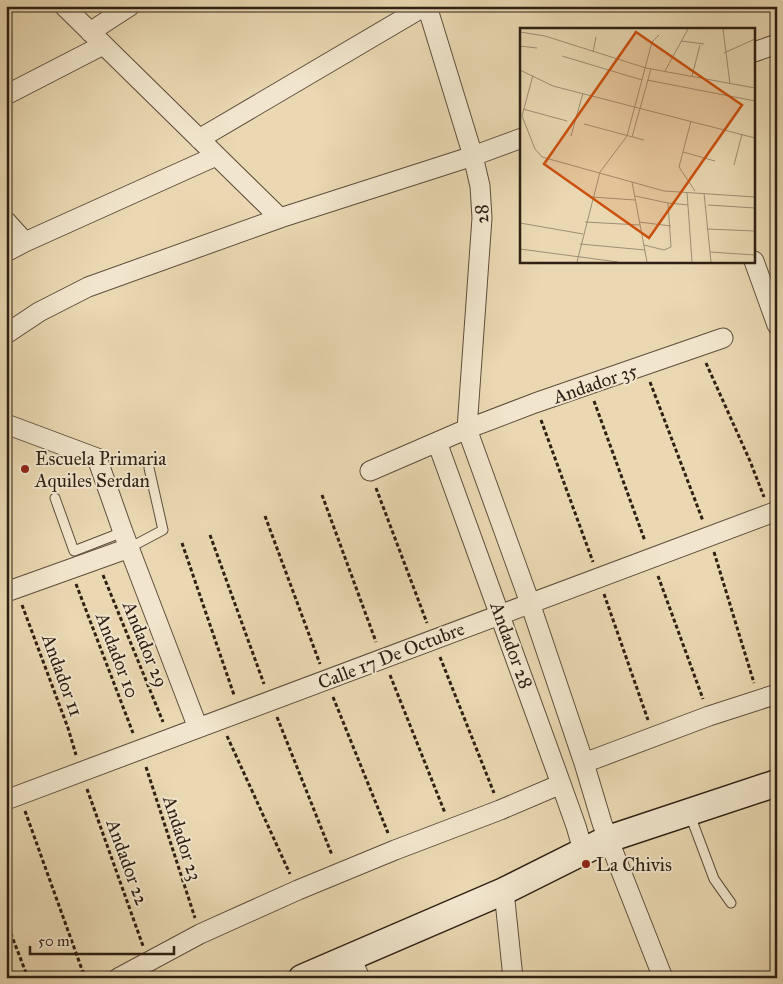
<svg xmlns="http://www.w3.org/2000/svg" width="783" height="984" font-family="'IM FELL Great Primer',serif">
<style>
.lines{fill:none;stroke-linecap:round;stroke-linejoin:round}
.lane-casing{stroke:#5d4e3c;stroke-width:11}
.street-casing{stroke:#5d4e3c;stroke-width:21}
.secondary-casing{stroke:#2e2014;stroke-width:29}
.path{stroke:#2e2014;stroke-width:3;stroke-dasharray:4 2.5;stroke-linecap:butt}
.lane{stroke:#f1e6cd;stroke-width:9}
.street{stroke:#f1e6cd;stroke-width:19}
.secondary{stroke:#f1e6cd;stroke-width:26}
.poi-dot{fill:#8f2418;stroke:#f1e6cd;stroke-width:2}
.labels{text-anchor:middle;stroke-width:4;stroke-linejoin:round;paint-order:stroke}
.street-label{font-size:19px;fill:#2e2014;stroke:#f1e6cd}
.poi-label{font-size:19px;fill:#2e2014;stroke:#f1e6cd;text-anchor:start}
.inset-road{fill:none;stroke:#9e8e73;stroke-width:1}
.view{fill:#cc500d;fill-opacity:0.15;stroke:#cc500d;stroke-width:2.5}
.inset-edge{fill:none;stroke:#2e2014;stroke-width:2.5}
</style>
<rect width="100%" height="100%" fill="#e9d8b2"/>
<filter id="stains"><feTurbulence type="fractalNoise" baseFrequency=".004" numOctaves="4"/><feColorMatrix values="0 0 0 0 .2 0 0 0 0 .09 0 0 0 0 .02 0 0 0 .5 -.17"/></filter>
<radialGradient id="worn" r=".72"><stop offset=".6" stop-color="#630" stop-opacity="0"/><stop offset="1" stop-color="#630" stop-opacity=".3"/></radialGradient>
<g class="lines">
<defs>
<path id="lane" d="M 55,498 L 74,551 L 123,532
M 129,548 L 163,530 L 149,468
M 690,815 L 714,879 L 731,903"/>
<path id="street" d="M 64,6 L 280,218
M 427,6 L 473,156 L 480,186 L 482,218 L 467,429 L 530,603 L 584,763 L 602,823 L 663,978
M 90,32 L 130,6
M 754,52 L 777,44
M 6,95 L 103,45
M 199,139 L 425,6
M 6,221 L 25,242 L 216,156
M 6,252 L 25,242
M 754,261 L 777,325
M 6,334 L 39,312 L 88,287 L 280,218 L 473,156 L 522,138
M 6,424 L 97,458 L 123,532 L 198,728
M 437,442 L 561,784 L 576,826 L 583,850
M 370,471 L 467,429 L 535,403 L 723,338
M 6,592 L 129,548
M 584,763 L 709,716 L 777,694
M 6,800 L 777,511
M 504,891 L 513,978
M 350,956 L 360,978
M 118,978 L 200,934 L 298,890 L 395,850 L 500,810 L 561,784"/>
<path id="secondary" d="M 302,978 L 504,891 L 608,839 L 777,783"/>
</defs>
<use href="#lane" class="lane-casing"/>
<use href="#street" class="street-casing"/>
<use href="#secondary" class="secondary-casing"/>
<path class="path" d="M 706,363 L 750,461 L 764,497
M 650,382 L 703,521
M 594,401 L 645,541
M 541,420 L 593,562
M 376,488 L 427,623
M 322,495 L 376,642
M 265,516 L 320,664
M 210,535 L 264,684
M 182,543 L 234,695
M 714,552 L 754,683
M 103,575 L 163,722
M 658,576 L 703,699
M 76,584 L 133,733
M 604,594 L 648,720
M 22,605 L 68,728 L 76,755
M 440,657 L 494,793
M 390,675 L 445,813
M 333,697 L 388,833
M 277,717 L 332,855
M 227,736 L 290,874
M 146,767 L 195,918
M 87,789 L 143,946
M 25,811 L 85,978
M 6,921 L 28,978"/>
<use href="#lane" class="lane"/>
<use href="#street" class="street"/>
<use href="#secondary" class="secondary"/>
</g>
<g class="poi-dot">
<circle cx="25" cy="469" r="5"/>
<circle cx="586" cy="864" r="5"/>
</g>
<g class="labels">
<g class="street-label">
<text transform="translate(481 214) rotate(-91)" y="7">28</text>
<text transform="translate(595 383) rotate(-19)" y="7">Andador 35</text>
<text transform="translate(146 644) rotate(68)" y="7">Andador 29</text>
<text transform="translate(512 645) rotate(70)" y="7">Andador 28</text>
<text transform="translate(118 655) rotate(69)" y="7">Andador 10</text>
<text transform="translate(391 655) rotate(-21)" y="7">Calle 17 De Octubre</text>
<text transform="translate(63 675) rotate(70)" y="7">Andador 11</text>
<text transform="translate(183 838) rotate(72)" y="7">Andador 23</text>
<text transform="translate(128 862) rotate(70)" y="7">Andador 22</text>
</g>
<g class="poi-label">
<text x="35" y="465">Escuela Primaria<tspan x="35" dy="22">Aquiles Serdan</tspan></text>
<text x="596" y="871">La Chivis</text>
</g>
</g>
<g transform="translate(520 28)">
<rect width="235" height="235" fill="#e9d8b2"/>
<path class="inset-road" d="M 203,1 L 210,56M 0,4 L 25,8 L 126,40 L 235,60M 161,13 L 184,16M 0,18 L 17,20M 73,24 L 76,9M 204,25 L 235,11M 42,28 L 122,52M 0,42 L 33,58 L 235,110M 145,43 L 168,1M 13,47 L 2,88 L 15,121 L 22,129 L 144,163 L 235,169M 172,48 L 180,17M 127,52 L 235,73M 3,81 L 47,93M 171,93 L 159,139 L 175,163M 64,96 L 124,112M 51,108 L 63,65M 112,109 L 131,41M 163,124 L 195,133M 214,137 L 222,106M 112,154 L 127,234M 167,164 L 172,234M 184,165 L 191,234M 115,168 L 148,175 L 151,219 L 144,222 L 124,217M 72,169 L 115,172M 148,175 L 168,177M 188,177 L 235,180M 65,194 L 120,197M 119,194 L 151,198M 0,195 L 63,206M 187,201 L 235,203M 60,216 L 125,222M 0,221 L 98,234M 190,224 L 235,227M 57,234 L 80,144 L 107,108 L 132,14 L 139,7"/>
<path class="view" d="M 116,4 L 222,77 L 129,210 L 24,136 Z"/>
<rect width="235" height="235" class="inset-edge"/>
</g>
<rect width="783" height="984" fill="none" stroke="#e9d8b2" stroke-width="25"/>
<rect x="8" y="8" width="768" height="969" fill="none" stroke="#2e2014" stroke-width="2.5"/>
<rect x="12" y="12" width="758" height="959" fill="none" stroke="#2e2014"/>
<path d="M30 946v8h144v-8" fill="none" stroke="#2e2014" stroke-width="2.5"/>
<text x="38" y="946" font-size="15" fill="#2e2014" stroke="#f1e6cd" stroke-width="4" paint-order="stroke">50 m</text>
<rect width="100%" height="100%" filter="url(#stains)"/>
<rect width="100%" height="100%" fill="url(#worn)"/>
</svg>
